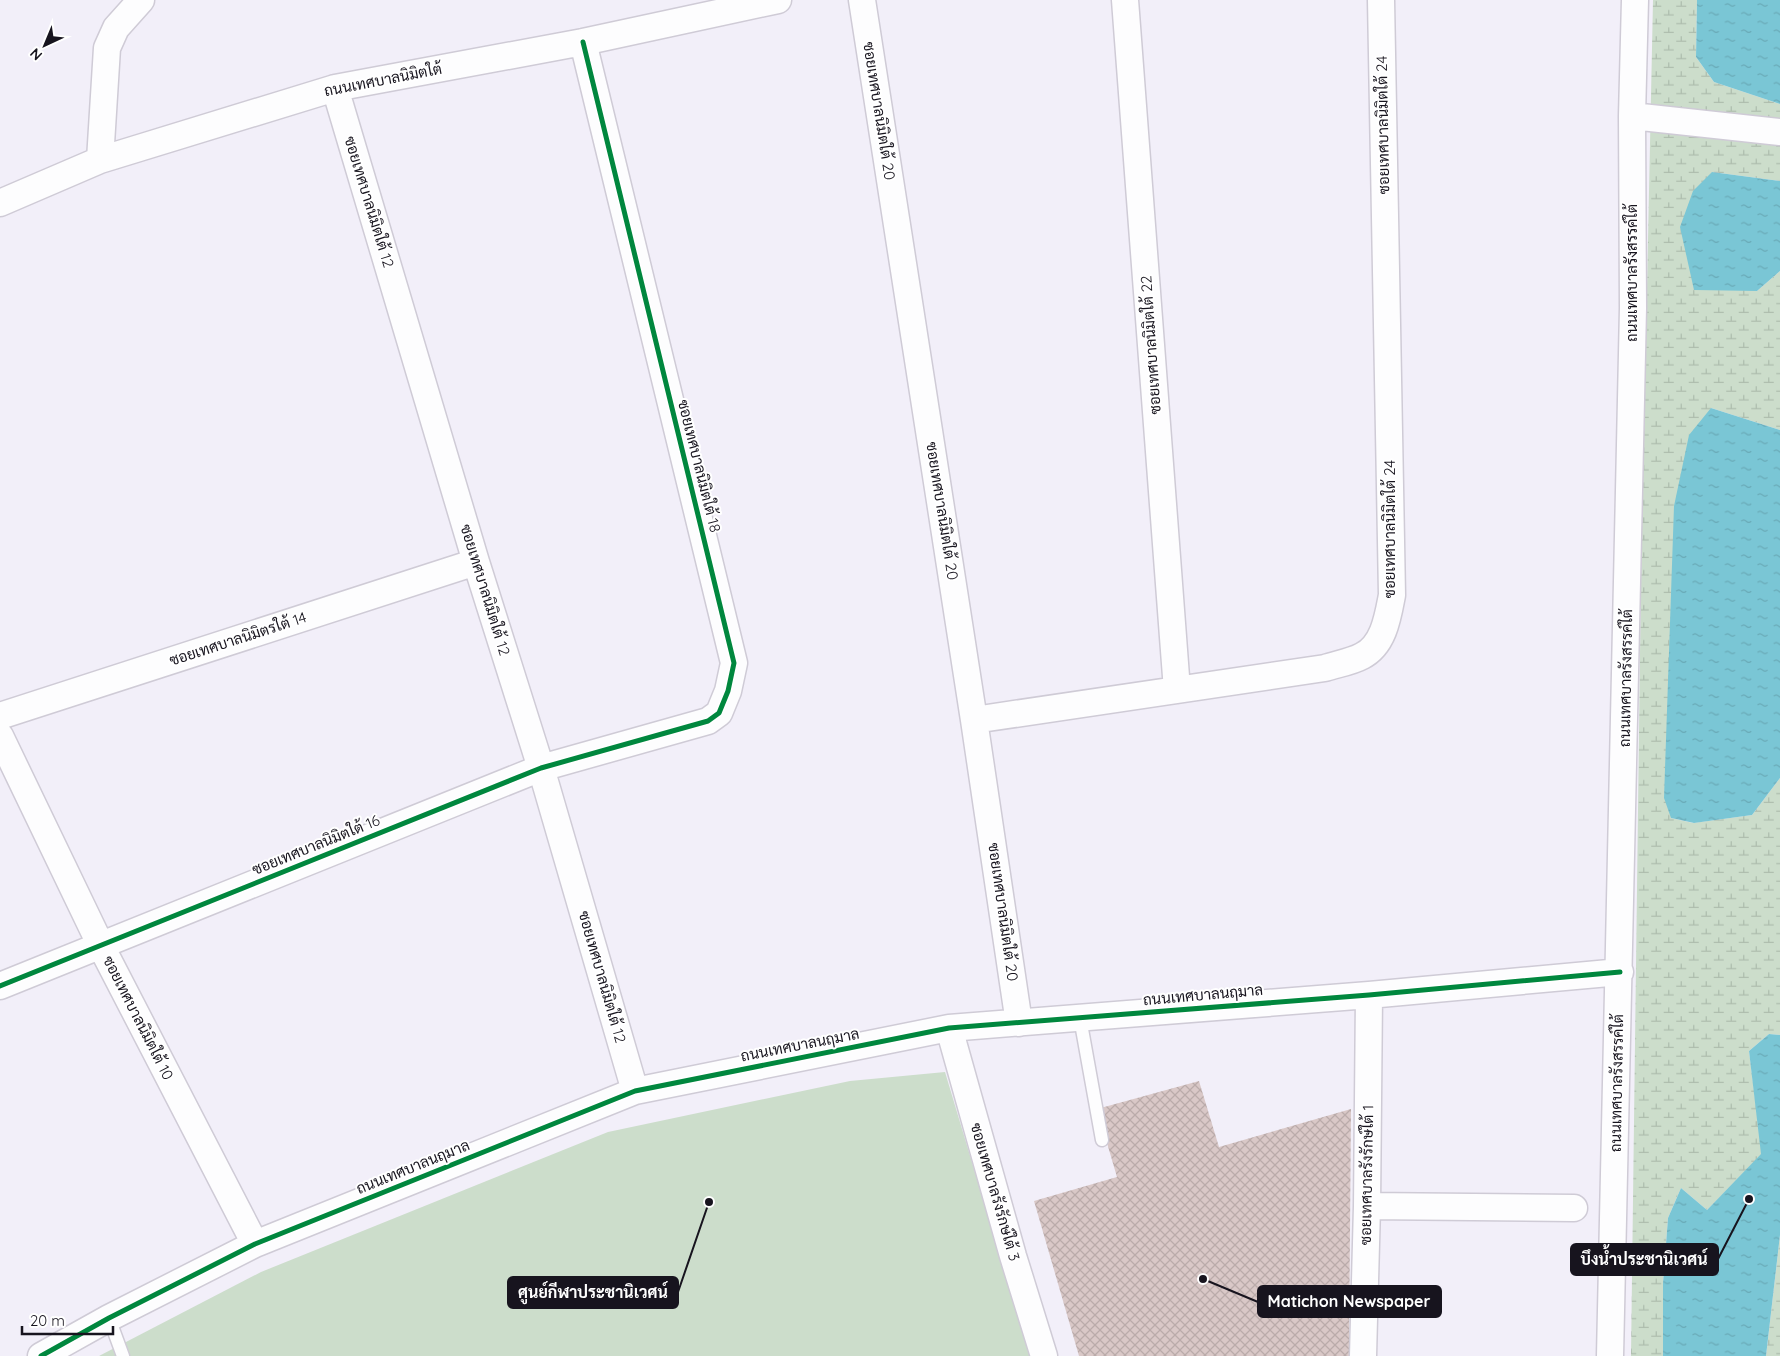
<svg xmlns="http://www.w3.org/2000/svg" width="1780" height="1356" font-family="Quicksand,Sarabun,sans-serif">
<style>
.green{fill:#ccddcb}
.wetland{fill:url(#wetland-marsh)}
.water{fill:url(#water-ripples)}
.building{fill:url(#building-cross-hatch)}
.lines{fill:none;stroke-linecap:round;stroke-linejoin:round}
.service-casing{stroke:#cfcbd6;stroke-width:15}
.minor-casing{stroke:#cfcbd6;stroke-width:29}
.service{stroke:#fdfdfe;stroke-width:12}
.minor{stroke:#fdfdfe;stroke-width:26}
.cycleway-casing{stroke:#fff;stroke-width:8}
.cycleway{stroke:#00873e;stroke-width:5}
.labels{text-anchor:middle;stroke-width:4;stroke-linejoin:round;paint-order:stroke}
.street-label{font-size:15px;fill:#17141e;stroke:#fff}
.leader{fill:none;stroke:#17141e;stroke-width:2}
.callout-dot{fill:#17141e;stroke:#fff;stroke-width:2}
.callout{fill:#17141e;stroke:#17141e;stroke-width:2}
.callout-label{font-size:16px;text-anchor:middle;font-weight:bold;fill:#fff}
</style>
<defs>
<pattern id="wetland-marsh" width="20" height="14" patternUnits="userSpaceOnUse" patternTransform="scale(1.25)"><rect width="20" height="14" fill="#ccddcb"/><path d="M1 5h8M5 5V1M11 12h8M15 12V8" fill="none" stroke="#aebdae"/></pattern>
<pattern id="water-ripples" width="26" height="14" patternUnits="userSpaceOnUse" patternTransform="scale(1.25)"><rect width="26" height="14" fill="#7ac6d5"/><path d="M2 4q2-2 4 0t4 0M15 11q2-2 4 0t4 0" fill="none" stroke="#69a9b6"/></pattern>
<pattern id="building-cross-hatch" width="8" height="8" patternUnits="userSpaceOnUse" patternTransform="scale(1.25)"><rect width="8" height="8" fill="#d9c8c7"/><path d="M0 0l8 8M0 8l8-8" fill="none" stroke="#baabaa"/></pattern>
</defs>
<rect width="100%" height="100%" fill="#f2eff9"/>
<path class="green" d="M 945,1072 L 1030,1356 L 99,1356 L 261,1272 L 608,1132 L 850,1081 Z"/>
<path class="wetland" d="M 1653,0 L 1697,0 L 1696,57 L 1714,82 L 1780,104 L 1780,181 L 1712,172 L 1757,291 L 1780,271 L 1780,430 L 1711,408 L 1671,818 L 1693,823 L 1752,815 L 1780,778 L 1780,1035 L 1769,1034 L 1749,1051 L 1762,1154 L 1707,1210 L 1681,1188 L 1668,1218 L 1663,1283 L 1663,1356 L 1631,1356 L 1641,576 Z
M 1780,1235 L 1780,1356 L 1766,1356 Z"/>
<path class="water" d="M 1697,0 L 1780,0 L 1780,104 L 1714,82 L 1696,57 Z
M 1712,172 L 1780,181 L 1780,271 L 1757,291 L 1694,290 L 1680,227 L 1693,191 Z
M 1711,408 L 1780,430 L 1780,778 L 1752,815 L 1694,823 L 1671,818 L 1664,798 L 1674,506 L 1689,435 Z
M 1769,1034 L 1780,1035 L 1780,1235 L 1766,1356 L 1663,1356 L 1663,1283 L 1668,1218 L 1681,1188 L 1707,1210 L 1761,1154 L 1749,1051 Z"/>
<path class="building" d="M 1199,1081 L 1219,1147 L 1351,1109 L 1349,1356 L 1079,1356 L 1034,1201 L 1117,1177 L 1097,1109 Z"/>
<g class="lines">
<defs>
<path id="service" d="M 1080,1018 L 1102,1140
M 109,1318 L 123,1356"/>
<path id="minor" d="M 862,0 L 974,720 L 1019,1023
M 1125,0 L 1177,690
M 335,88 L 476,562 L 541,768 L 635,1091
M 1632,116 L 1780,132
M 100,160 L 107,48 L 116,28 L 141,0
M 0,203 L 100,160 L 335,88 L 583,42 L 778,0
M 0,716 L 476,562
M 974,720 L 1325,668 C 1337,664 1351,662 1362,656 C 1384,645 1388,616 1392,595 L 1381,0
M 0,736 L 101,946 L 255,1244
M 0,986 L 541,768 L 708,721 L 719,713 L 728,691 L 734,663 L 583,42
M 949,1028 L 1013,1256 L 1044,1356
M 1367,1206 L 1574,1208
M 41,1356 L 109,1318 L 255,1244 L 635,1091 L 949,1028 L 1369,995 L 1620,972
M 1363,1356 L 1367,1206 L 1369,995
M 1610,1356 L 1633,308 L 1632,116 L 1635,0"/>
</defs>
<use href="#service" class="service-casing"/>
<use href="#minor" class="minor-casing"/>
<use href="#service" class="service"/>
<use href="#minor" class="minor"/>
<defs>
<path id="cycleway" d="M 0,986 L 541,768 L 708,721 L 719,713 L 728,691 L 734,663 L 583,42
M 41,1356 L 109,1318 L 255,1244 L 635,1091 L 949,1028 L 1369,995 L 1620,972"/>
</defs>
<use href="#cycleway" class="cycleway-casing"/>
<use href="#cycleway" class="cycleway"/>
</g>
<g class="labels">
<g class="street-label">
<text transform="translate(383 80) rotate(-11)" y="5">ถนนเทศบาลนิมิตใต้</text>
<text transform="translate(879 111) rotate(81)" y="5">ซอยเทศบาลนิมิตใต้ 20</text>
<text transform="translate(1383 125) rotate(-91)" y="5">ซอยเทศบาลนิมิตใต้ 24</text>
<text transform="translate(369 202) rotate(73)" y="5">ซอยเทศบาลนิมิตใต้ 12</text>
<text transform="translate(1632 273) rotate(-90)" y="5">ถนนเทศบาลรังสรรค์ใต้</text>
<text transform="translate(1151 345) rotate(-94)" y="5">ซอยเทศบาลนิมิตใต้ 22</text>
<text transform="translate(699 466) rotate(76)" y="5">ซอยเทศบาลนิมิตใต้ 18</text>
<text transform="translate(942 511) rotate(81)" y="5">ซอยเทศบาลนิมิตใต้ 20</text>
<text transform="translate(1390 529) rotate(-90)" y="5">ซอยเทศบาลนิมิตใต้ 24</text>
<text transform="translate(485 590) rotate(73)" y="5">ซอยเทศบาลนิมิตใต้ 12</text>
<text transform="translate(238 639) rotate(-18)" y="5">ซอยเทศบาลนิมิตรใต้ 14</text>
<text transform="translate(1626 678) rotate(-89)" y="5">ถนนเทศบาลรังสรรค์ใต้</text>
<text transform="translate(316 845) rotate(-22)" y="5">ซอยเทศบาลนิมิตใต้ 16</text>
<text transform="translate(1003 912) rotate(82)" y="5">ซอยเทศบาลนิมิตใต้ 20</text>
<text transform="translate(602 977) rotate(74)" y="5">ซอยเทศบาลนิมิตใต้ 12</text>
<text transform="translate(1203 995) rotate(-5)" y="5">ถนนเทศบาลนฤมาล</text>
<text transform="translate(138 1018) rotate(63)" y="5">ซอยเทศบาลนิมิตใต้ 10</text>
<text transform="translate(800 1045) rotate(-11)" y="5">ถนนเทศบาลนฤมาล</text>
<text transform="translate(1617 1083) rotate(-89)" y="5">ถนนเทศบาลรังสรรค์ใต้</text>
<text transform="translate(413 1167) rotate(-22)" y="5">ถนนเทศบาลนฤมาล</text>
<text transform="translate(1367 1175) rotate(-89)" y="5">ซอยเทศบาลรังรักษ์ใต้ 1</text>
<text transform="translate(995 1192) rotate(74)" y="5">ซอยเทศบาลรังรักษ์ใต้ 3</text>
</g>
</g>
<path class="leader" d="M1749 1199L1718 1259M709 1202L678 1292M1203 1279L1258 1302"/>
<g class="callout-dot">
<circle cx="1749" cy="1199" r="5"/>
<circle cx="709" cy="1202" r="5"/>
<circle cx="1203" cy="1279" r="5"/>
</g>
<g class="callout">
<rect x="1571" y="1244" width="147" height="31" rx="5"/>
<rect x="508" y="1277" width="170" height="31" rx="5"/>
<rect x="1258" y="1286" width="183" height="31" rx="5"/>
</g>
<g class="callout-label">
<text x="1644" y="1265">บึงน้ำประชานิเวศน์</text>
<text x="593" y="1298">ศูนย์กีฬาประชานิเวศน์</text>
<text x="1349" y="1307">Matichon Newspaper</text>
</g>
<g transform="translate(45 45) rotate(224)" stroke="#ffffff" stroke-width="4" paint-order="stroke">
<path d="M0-4L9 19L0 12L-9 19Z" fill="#17141e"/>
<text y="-8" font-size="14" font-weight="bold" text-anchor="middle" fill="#17141e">N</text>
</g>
<path d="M22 1326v8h91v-8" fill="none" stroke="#17141e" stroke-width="2.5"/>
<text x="30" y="1326" font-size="15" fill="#17141e" stroke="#ffffff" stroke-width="4" paint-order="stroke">20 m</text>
</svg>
